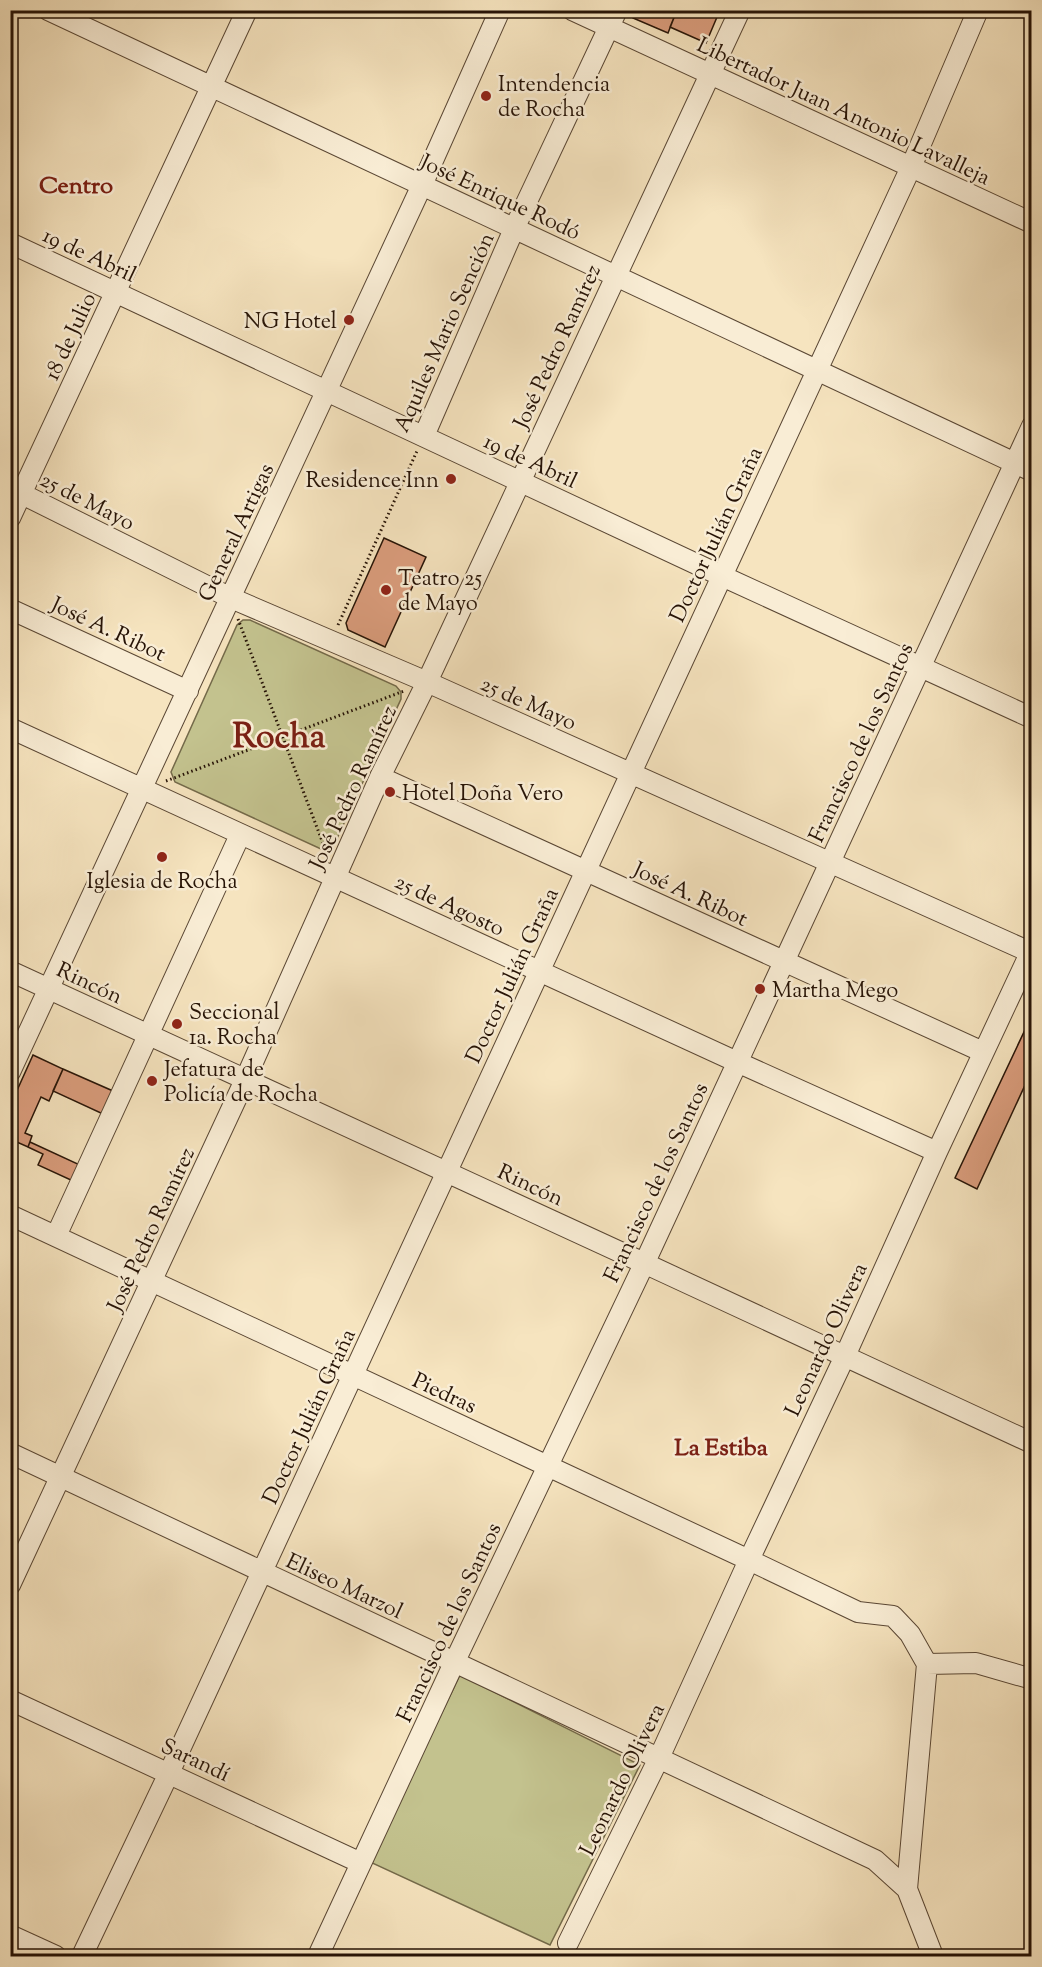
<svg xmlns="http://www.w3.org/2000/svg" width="1042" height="1967" font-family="'Sorts Mill Goudy',serif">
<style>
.green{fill:#c3c28e;stroke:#746a4a;stroke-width:1.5}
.building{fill:#db9d7d;stroke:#261306;stroke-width:1.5}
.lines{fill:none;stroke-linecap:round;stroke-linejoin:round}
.minor-casing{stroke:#5a4734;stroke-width:22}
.path{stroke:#261306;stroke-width:3;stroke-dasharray:1.5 3;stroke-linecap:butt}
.minor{stroke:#f9edd5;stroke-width:20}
.poi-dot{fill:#8f2418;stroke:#f9edd5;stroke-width:2}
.labels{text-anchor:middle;stroke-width:5;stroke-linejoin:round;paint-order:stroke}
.poi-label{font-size:22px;fill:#261306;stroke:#f9edd5;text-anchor:start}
.street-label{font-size:22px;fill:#261306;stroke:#f9edd5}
.neighbourhood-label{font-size:24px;font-weight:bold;fill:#7a1f14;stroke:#f9edd5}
.town-label{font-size:34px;font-weight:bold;fill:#7a1f14;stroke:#f9edd5}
</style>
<rect width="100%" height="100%" fill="#f6e4bf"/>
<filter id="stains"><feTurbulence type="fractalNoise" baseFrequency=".00333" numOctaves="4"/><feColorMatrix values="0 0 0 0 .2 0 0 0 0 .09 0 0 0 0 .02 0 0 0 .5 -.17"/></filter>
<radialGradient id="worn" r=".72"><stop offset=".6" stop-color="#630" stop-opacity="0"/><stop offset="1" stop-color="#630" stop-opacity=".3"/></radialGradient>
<path class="green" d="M 243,620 L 250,620 L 396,686 L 401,692 L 401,699 L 334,845 L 328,849 L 321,849 L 175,782 L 171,772 L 237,625 Z
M 460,1675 L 640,1765 L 550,1945 L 370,1862 Z"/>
<path class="building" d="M 634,10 L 677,10 L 668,33 L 633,18 Z
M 677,10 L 720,10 L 706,43 L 670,27 Z
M 384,538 L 426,557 L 385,647 L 348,630 L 346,623 Z
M 1032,1015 L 1032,1070 L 977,1189 L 955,1178 Z
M 33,1055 L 63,1069 L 49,1101 L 41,1097 L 25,1133 L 32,1136 L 28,1147 L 10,1139 L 10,1106 Z
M 63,1069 L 113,1091 L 103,1114 L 53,1091 Z
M 30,1142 L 80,1165 L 73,1181 L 38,1165 L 43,1154 L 28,1147 Z"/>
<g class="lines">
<defs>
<path id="minor" d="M 48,10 L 1032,471
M 572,10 L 1032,223
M 10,243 L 722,576 L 1032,718
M 424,436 L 514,229 L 617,10
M 10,488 L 231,598 L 427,682 L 1032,953
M 10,518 L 247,10
M 10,609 L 188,691
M 10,728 L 737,1062 L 937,1152
M 380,777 L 983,1052
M 10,971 C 351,1129 692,1284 1032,1443
M 10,1072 L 422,185 L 500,10
M 10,1215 L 749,1560 L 858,1612 L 893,1616 L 910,1634 L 927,1664 L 976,1663 L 1032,1679
M 56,1236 L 240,835
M 10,1453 L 875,1860 L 907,1889 L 933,1956
M 10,1585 L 245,1080 L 380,777 L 427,682 L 740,10
M 10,1700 L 361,1863
M 907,1889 L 927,1664
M 10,1935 L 56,1956
M 568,1943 L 659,1758 L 749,1560 L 845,1356 L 937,1152 L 1032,949
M 10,1952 L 20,1956
M 82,1956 L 169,1773 L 911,167 L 978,10
M 318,1956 L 454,1663 L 645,1262 L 1032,426"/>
</defs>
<use href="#minor" class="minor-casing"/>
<path class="path" d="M 238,619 L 327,854
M 338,625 L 417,451
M 166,781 L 404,691"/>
<use href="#minor" class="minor"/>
</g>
<g class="poi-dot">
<circle cx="486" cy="96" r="6"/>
<circle cx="349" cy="320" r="6"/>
<circle cx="451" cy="479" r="6"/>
<circle cx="386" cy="590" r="6"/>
<circle cx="390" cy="792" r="6"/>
<circle cx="162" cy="857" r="6"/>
<circle cx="760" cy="989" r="6"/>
<circle cx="177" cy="1024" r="6"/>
<circle cx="152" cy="1081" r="6"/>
</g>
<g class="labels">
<g class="poi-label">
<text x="498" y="91">Intendencia<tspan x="498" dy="25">de Rocha</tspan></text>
<text x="337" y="328" text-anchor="end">NG Hotel</text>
<text x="439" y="487" text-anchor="end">Residence Inn</text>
<text x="398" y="585">Teatro 25<tspan x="398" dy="25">de Mayo</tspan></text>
<text x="402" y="800">Hotel Doña Vero</text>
<text x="162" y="888" text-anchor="middle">Iglesia de Rocha</text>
<text x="772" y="997">Martha Mego</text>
<text x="189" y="1019">Seccional<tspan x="189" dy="25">1a. Rocha</tspan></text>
<text x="164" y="1076">Jefatura de<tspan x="164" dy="25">Policía de Rocha</tspan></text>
</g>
<g class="street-label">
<text transform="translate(844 110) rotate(25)" y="8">Libertador Juan Antonio Lavalleja</text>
<text transform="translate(501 196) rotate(25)" y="8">José Enrique Rodó</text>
<text transform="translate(90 254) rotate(25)" y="8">19 de Abril</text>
<text transform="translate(443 332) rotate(-66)" y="8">Aquiles Mario Sención</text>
<text transform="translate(69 336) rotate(-65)" y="8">18 de Julio</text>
<text transform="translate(556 346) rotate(-65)" y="8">José Pedro Ramírez</text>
<text transform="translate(531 460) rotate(25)" y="8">19 de Abril</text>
<text transform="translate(88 500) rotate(27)" y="8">25 de Mayo</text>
<text transform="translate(235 532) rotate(-65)" y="8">General Artigas</text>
<text transform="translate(715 534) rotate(-65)" y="8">Doctor Julián Graña</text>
<text transform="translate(109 628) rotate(25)" y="8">José A. Ribot</text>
<text transform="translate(529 702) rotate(24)" y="8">25 de Mayo</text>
<text transform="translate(860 742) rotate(-65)" y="8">Francisco de los Santos</text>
<text transform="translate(352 787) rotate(-65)" y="8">José Pedro Ramírez</text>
<text transform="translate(691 893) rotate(25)" y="8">José A. Ribot</text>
<text transform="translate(450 904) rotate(25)" y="8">25 de Agosto</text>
<text transform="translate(511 975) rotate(-65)" y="8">Doctor Julián Graña</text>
<text transform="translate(90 982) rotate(25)" y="8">Rincón</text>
<text transform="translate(655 1182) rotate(-65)" y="8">Francisco de los Santos</text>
<text transform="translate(531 1184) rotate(25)" y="8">Rincón</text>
<text transform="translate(150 1229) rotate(-65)" y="8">José Pedro Ramírez</text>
<text transform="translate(825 1339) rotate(-65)" y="8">Leonardo Olivera</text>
<text transform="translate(445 1392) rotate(25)" y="8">Piedras</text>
<text transform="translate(308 1416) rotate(-65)" y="8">Doctor Julián Graña</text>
<text transform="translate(345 1585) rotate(25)" y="8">Eliseo Marzol</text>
<text transform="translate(448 1622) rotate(-65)" y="8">Francisco de los Santos</text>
<text transform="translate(196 1759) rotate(25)" y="8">Sarandí</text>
<text transform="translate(621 1779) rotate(-64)" y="8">Leonardo Olivera</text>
</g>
<g class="neighbourhood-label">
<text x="76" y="193">Centro</text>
<text x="721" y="1455">La Estiba</text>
</g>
<g class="town-label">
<text x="279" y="747">Rocha</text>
</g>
</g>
<rect width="1042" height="1967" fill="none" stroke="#f6e4bf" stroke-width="36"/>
<rect x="12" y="12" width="1018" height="1943" fill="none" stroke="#261306" stroke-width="3"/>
<rect x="18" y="18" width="1006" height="1931" fill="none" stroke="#261306" stroke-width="1.5"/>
<rect width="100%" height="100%" filter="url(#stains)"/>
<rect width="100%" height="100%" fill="url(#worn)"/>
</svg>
